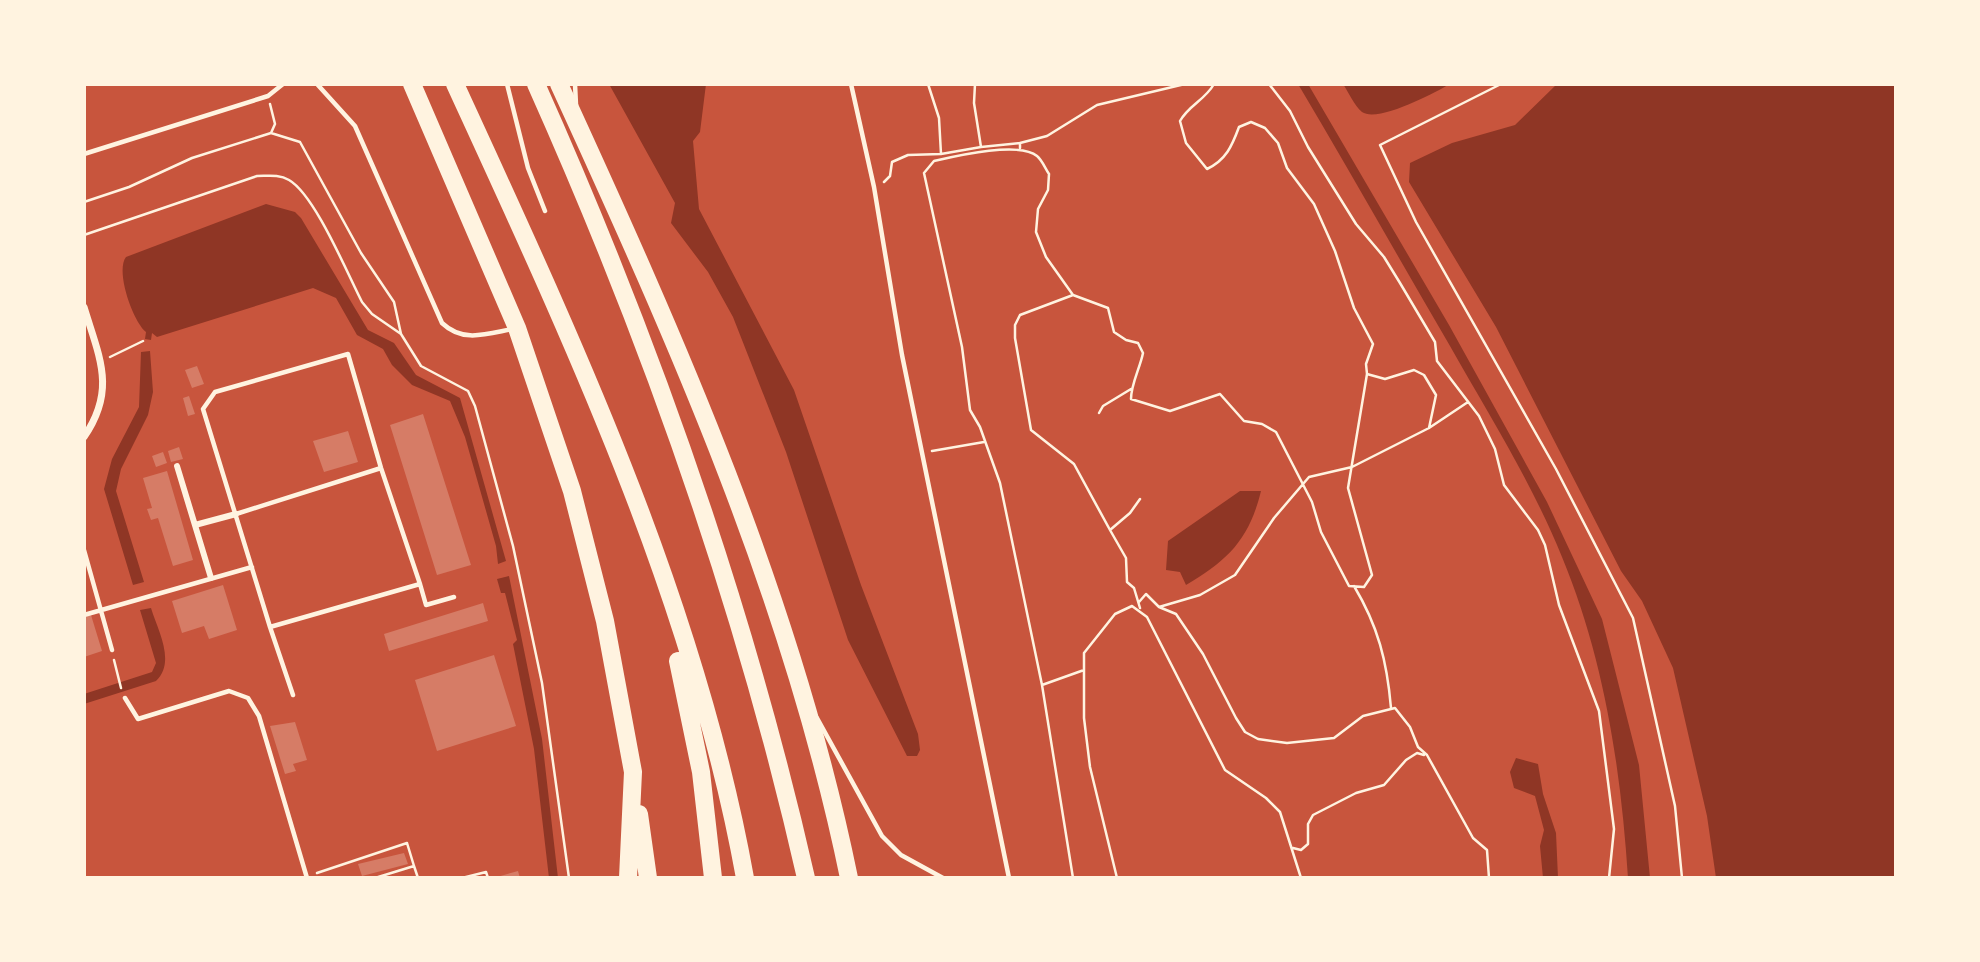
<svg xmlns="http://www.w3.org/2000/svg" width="1980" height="962" font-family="Raleway,sans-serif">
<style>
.water{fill:#8f3625}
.building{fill:#d67c66}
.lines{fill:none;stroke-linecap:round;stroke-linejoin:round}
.path{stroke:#fff3e0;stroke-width:2.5}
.service{stroke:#fff3e0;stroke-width:4.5}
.pedestrian{stroke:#fff3e0;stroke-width:6}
.minor{stroke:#fff3e0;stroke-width:7}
.motorway{stroke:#fff3e0;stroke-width:18}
</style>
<rect width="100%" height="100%" fill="#c8553d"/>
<path class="water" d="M 609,84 L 706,84 L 700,132 L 693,141 L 699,209 L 794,390 L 861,585 L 918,734 L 920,750 L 917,756 L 907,756 L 848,640 L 786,452 L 733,317 L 708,272 L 671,223 L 675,203 Z
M 1298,84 L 1308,84 L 1449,325 L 1547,502 L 1602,619 L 1639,765 L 1650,878 L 1628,878 C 1621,769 1604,658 1562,557 C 1532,483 1489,415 1450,346 C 1399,259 1350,171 1298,84 Z
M 1343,84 L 1450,84 C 1434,93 1378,123 1362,112 C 1354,105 1349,93 1343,84 Z
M 1557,84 L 1896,84 L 1896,878 L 1716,878 L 1707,816 L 1673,668 L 1642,601 L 1621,571 L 1496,327 L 1409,182 L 1410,163 L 1452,143 L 1515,125 Z
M 266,204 L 295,212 L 301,218 L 368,330 L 394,343 L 416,375 L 460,398 L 506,561 L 498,564 L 496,546 L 465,437 L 450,401 L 412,385 L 392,365 L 383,349 L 357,335 L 336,298 L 313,288 L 157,337 L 152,333 L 151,340 L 145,339 L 146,332 C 133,322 115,271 126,257 Z
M 150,351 L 153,392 L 148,415 L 121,469 L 116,491 L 144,582 L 133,585 L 104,489 L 112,459 L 139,407 L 141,352 Z
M 1240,491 L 1261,491 C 1249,540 1228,560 1186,585 L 1180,572 L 1166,570 L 1168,541 Z
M 509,576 L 542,739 L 558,878 L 549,878 L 534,749 L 513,644 L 517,640 L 505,593 L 501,593 L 497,579 Z
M 151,608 C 158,631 176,662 156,681 L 84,704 L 84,694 L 152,672 L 156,663 L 140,610 Z
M 1516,758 L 1538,764 L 1543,794 L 1556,833 L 1558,878 L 1543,878 L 1540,846 L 1544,830 L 1535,796 L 1514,788 L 1510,772 Z"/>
<path class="building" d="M 197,366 L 204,384 L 192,388 L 185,370 Z
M 189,396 L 195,414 L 188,416 L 183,398 Z
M 423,414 L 471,565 L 437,575 L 390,425 Z
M 348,431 L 358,462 L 324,472 L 313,441 Z
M 179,447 L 183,459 L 171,462 L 168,451 Z
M 163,452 L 167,463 L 156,467 L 152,456 Z
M 167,471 L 193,560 L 173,566 L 158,518 L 151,520 L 147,509 L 152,508 L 143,478 Z
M 223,585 L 237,630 L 209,639 L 204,626 L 182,633 L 172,601 Z
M 483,603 L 488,621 L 389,651 L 384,634 Z
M 91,615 L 102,651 L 84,657 L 84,617 Z
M 494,655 L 516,726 L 437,751 L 415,680 Z
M 295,722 L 307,760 L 293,764 L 296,771 L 285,774 L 270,726 Z
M 404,853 L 408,864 L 362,876 L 358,864 Z
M 518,871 L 520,878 L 497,878 L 497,877 Z"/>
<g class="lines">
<path class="path" d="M 928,84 L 939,118 L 941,154 L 981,147
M 975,84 L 974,103 L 981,147 L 1020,143
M 1269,84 L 1290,111 L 1308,147 L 1356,224 L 1384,257 L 1400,283 L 1435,342 L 1437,361 L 1479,416 L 1495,449 L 1504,485 L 1538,530 L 1545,545 L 1559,605 L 1599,711 L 1614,829 L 1609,878
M 1501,84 L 1380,145 L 1416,222 L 1556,469 L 1633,618 L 1675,806 L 1682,878
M 270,104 L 275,124 L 271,133
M 1020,148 L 1020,143 L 1047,136 L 1097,105 L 1185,84
M 884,182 L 890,176 L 892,162 L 908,155 L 941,154
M 84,202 L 129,187 L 192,158 L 271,133 L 300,142 L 361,253 L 394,302 L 401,334
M 84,235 L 257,176 C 268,176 279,174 289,180 C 315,195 347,273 362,302 L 372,314 L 401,334 L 421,366 L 468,391 L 475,406 L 513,546 L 542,683 L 569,878
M 1073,295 L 1020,315 L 1015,325 L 1015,338 L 1031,430 L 1074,464 L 1110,530
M 110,357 L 143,341
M 1367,374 L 1385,379 L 1414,370 L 1424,375 L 1436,395 L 1429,428
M 1468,402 L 1429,428 L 1352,467 L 1309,477 L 1274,518 L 1235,575 L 1200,595 L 1159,607 L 1176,614 L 1203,654 L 1236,718 L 1245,732 L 1258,739 L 1287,743 L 1334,738 L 1363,716 L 1395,708 L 1410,727 L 1418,747 L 1427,755 L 1473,838 L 1487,850 L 1489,878
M 1099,413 L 1103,406 L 1131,389
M 932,451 L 984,442
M 1354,586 C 1378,626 1387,661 1391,708
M 1139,602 L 1146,594 L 1159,607
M 1140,608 L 1134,588 L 1127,582 L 1126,558 L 1110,530 L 1130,513 L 1140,499
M 114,660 L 121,688
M 1042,685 L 1084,670
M 1293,848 L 1301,850 L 1308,844 L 1308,824 L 1313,815 L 1356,793 L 1384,785 L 1406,760 L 1417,753 L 1424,755
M 414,866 L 418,878
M 317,873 L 407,843 L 414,866 L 375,878
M 462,878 L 486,872 L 488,878
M 1073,878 L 1042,685 L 1000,483 L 980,427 L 970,410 L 962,347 L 924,173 L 934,161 C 956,156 1019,141 1037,156 C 1042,160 1045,168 1049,174 L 1048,190 L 1038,209 L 1036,232 L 1046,257 L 1073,295 L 1108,308 L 1114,332 L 1126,340 L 1138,343 L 1143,353 C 1140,368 1131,384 1131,399 L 1170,411 L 1220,394 L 1244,421 L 1262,424 L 1276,432 L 1312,502 L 1321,532 L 1349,586 L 1364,587 L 1372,575 L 1348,488 L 1367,374 L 1366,364 L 1373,344 L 1354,308 L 1335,251 L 1314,204 L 1287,168 L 1278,143 L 1265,128 L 1251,122 L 1239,127 C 1232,146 1226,160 1207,169 L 1186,143 L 1180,121 C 1189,105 1205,100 1214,84
M 1117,878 L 1090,767 L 1084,718 L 1084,653 L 1115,614 L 1132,606 L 1147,617 L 1225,770 L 1266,798 L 1280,812 L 1301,878"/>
<path class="service" d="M 317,84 L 355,126 L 442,323 C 463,343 486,334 513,329
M 507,84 L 528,168 L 545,211
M 575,84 L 576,105
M 851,84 L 874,187 L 902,355 L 1009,878
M 84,154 L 268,96 L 283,84
M 236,514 L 381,468
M 84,550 L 112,650
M 420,584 L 381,468 L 348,354 L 215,392 L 203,409 L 270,627 L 420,584 L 426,605 L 454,597
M 84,615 L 252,567
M 270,627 L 293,695
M 125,698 L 138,719 L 229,691 L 248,698 L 259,716 L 307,878
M 817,718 L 882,836 L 901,855 L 943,878"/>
<path class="pedestrian" d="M 177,466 L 211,578
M 195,525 L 236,514"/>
<path class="minor" d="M 84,307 C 99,357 117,389 84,437"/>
<path class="motorway" d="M 412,84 L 517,328 L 572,491 L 605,621 L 633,772 L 628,878
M 455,84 C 572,339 695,600 745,878
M 536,84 C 650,339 744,605 806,878
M 559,84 C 677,341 792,599 849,878
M 678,661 L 701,772 L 713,878
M 639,814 L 648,878"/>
</g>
<rect width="1980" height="962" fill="none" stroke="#fff3e0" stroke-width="172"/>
</svg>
